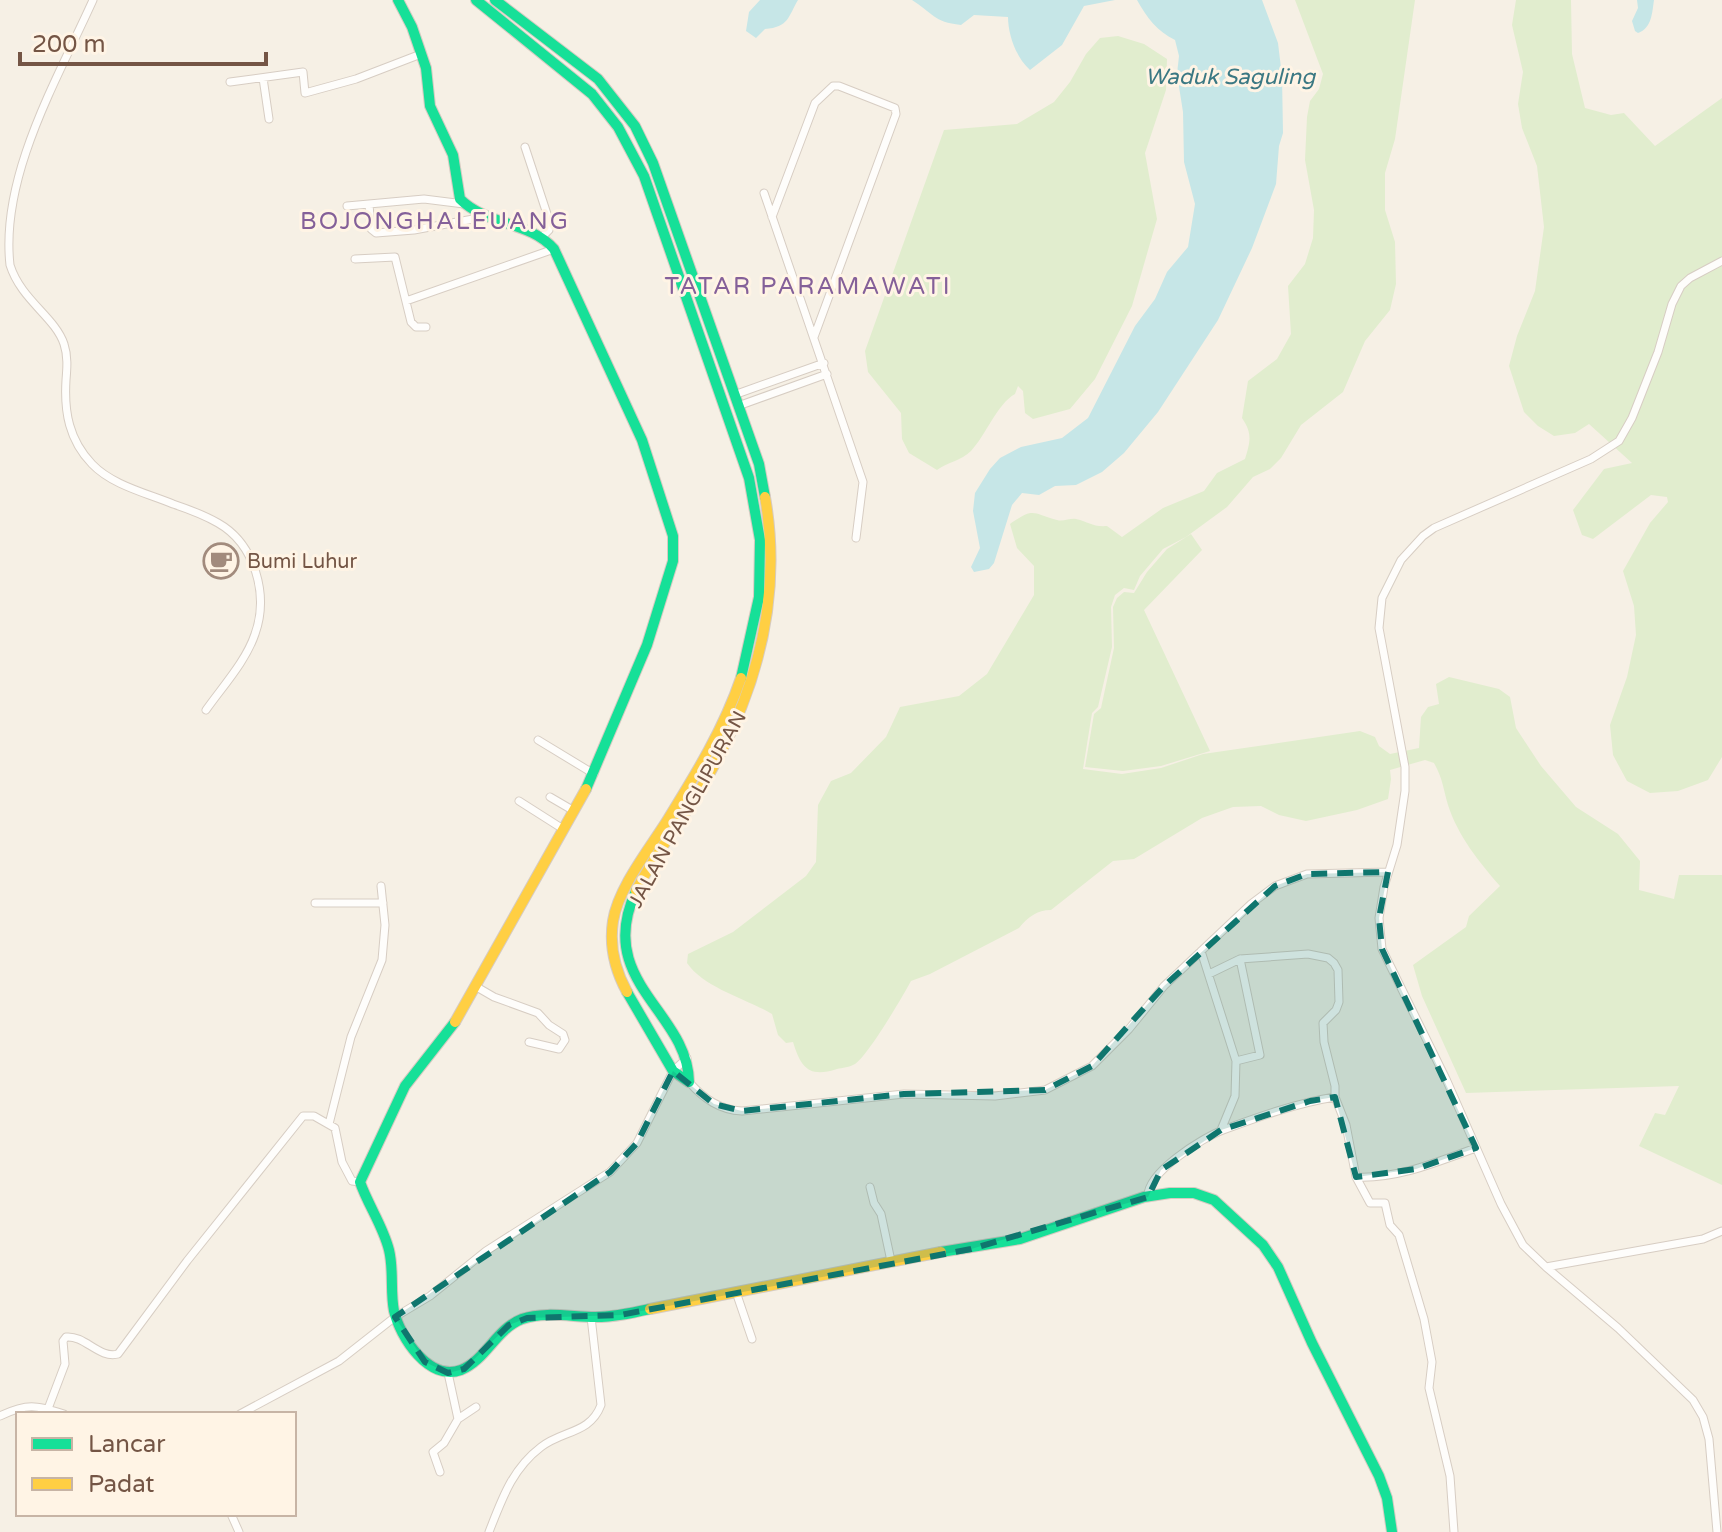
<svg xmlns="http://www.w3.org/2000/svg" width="1722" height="1532" font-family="'Varela Round',sans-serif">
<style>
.green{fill:#e1edce}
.water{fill:#c6e6e7}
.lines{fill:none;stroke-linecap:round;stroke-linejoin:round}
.street-casing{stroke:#d7cdc3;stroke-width:9}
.fast-casing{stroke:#d6cbc2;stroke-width:12}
.slow-casing{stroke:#d6cbc2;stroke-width:12}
.street{stroke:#fefdfb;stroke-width:7}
.fast{stroke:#16e098;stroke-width:10}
.slow{stroke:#ffcf43;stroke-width:10}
.marked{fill:#0f766e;fill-opacity:0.2;stroke:#0f766e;stroke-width:6;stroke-dasharray:16 10;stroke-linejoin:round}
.labels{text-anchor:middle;stroke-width:6;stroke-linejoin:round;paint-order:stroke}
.poi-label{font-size:20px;fill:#745545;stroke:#fff4e5;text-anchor:start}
.street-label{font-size:20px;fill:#745545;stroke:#fff4e5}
.water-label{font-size:22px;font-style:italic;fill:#3b7883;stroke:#fff4e5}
.quarter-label{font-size:24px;letter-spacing:2px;fill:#846099;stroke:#fff4e5}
</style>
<rect width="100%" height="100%" fill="#f6f0e5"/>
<path class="green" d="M 1295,0 L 1415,0 L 1395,139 L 1385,173 L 1385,210 L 1395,242 L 1396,284 L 1390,310 L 1365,341 L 1343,392 L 1301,425 L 1281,458 L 1270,469 L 1253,477 L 1227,507 L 1186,537 L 1163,549 L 1140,576 L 1134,590 L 1124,588 L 1115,595 L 1111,607 L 1112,647 L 1098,707 L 1092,713 L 1083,769 L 1122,774 L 1161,768 L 1203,754 L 1360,731 L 1375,737 L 1379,746 L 1390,754 L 1419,748 L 1421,717 L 1428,707 L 1439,704 L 1436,684 L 1449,677 L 1499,689 L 1510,697 L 1516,728 L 1541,766 L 1576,807 L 1618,834 L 1640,861 L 1639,890 L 1674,899 L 1679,875 L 1722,875 L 1722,1185 L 1639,1146 L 1655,1113 L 1665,1115 L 1679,1086 L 1466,1093 L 1422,996 L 1413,965 L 1466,927 L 1469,916 L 1500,886 C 1479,862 1458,836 1448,805 C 1443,788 1443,779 1434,763 L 1425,760 L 1390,770 L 1391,779 L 1388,799 L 1357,810 L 1306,821 L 1279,815 L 1261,806 L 1233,807 L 1202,818 L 1134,859 L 1113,861 L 1051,910 C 1037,910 1028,917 1019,928 L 930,974 L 911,981 C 903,996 867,1057 855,1064 C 850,1067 842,1068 837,1069 C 809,1078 801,1068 793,1042 L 786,1043 L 778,1035 L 772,1014 C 747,999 704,988 687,963 L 688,954 L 733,932 L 806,876 L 816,862 L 818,805 L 831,781 L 851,773 L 886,737 L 900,707 L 959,696 L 987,674 L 1034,595 L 1034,566 L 1017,548 L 1010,524 C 1034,507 1032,513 1057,520 C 1063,522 1070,518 1076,519 C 1089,522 1092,527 1107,526 L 1122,537 L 1163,508 L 1204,491 L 1217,473 L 1245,459 C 1250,442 1253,434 1242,418 L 1248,381 L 1277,359 L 1291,334 L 1288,286 L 1305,264 L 1313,238 L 1314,210 L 1305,160 L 1307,117 L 1310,101 L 1319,89 L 1323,74 Z
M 1516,0 L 1571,0 L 1572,54 L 1585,108 L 1611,115 L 1624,113 L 1655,146 L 1722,98 L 1722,757 L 1708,780 L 1678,791 L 1650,793 L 1627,781 L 1613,755 L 1610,725 L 1627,677 L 1636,635 L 1634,606 L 1623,571 L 1650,523 L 1668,502 L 1667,497 L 1651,495 L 1593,539 L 1582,535 L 1573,510 L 1604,469 L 1632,463 L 1589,424 L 1575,433 L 1554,436 L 1538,426 L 1524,412 L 1509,366 L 1517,336 L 1535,291 L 1544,227 L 1537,166 L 1522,128 L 1518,104 L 1523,72 L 1512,25 Z
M 1118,36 L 1144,44 L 1167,59 L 1166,90 L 1145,153 L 1157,219 L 1132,306 L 1095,379 L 1070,409 L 1033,419 L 1025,413 L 1023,391 L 1018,386 L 1015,394 C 997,404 986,435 971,451 C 961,461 948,462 937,470 L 909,453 L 902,439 L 901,413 L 868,372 L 865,351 L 944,130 L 1017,124 L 1054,102 L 1070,82 L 1086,54 L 1100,38 Z
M 1191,534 L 1202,550 L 1144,610 L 1210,751 L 1161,766 L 1123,771 L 1085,767 L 1094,714 L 1101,708 L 1114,648 L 1113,607 L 1117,598 L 1124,592 L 1134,593 L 1147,572 L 1167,549 Z"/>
<path class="water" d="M 760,0 L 798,0 C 788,17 789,27 765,29 L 756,38 L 746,31 L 749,12 Z
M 912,0 L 1115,0 L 1084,6 L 1062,45 L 1030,70 C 1016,58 1008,34 1008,17 L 974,15 L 961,25 C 933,22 933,13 912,0 Z
M 1137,0 L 1262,0 L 1278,43 L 1282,76 L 1283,133 L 1279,146 L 1276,184 L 1252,248 L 1218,320 L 1158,412 L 1124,453 L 1102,472 L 1076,485 L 1055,486 L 1039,495 L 1022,493 L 1012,505 L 994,563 L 989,569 L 974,572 L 971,567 L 980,548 L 973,511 L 975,493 L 990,469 L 1000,458 L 1021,447 L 1062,438 L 1088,418 L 1135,326 L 1155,299 L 1167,272 L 1188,247 L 1195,204 L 1184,162 L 1183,112 L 1177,74 L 1179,56 L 1175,40 C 1157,31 1147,18 1137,0 Z
M 1637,0 L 1654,0 C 1652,13 1652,28 1638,33 L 1635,31 L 1632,21 L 1638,8 Z"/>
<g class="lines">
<defs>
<path id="street" d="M 93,0 C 58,78 0,176 10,265 C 21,300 55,317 64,344 C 68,356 67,368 66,380 C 64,412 69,440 92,464 C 112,485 146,493 173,504 C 188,509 204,515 218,523 C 255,544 269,595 255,634 C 246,661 223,686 206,710
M 263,78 L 269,119
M 230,82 L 303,72 L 305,93 L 356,79 L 421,54
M 525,147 L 550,223 L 549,230 L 543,236
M 764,193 L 863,482 L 856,538
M 369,204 L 371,229 L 376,233 L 414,230 L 484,217
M 347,206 L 424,199 L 464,204
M 772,217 L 815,103 L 833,86 L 839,86 L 895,108 L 896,114 L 814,337
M 355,259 L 395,257 L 411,322 L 416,327 L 426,327
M 1722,261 L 1690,278 L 1681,286 L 1672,304 L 1658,352 L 1632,418 L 1619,441 L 1591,459 L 1434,528 L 1423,536 L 1401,560 L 1382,598 L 1379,628 L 1405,767 L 1405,791 L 1397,845 L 1384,887 L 1379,918 L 1382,949 L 1446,1079 L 1501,1204 L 1523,1245 L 1546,1267 L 1703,1239 L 1722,1231
M 406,301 L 554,249
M 734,395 L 824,363
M 738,406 L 827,374
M 538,740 L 594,774
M 550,797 L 574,811
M 519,801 L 563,829
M 315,903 L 383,903
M 1201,951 L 1236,1061
M 1209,974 L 1240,959
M 475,986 L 494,997 L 538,1013 L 549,1025 L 563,1034 L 565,1040 L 559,1049 L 529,1042
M 689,1082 C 704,1099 720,1110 742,1111 L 904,1094 L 995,1096 L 1045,1090 L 1092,1066 L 1129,1029 L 1164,986 L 1251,904 L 1275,886 L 1307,874 L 1388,872
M 329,1124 L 351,1037 L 382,960 L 385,925 L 381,886
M 1221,1130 L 1235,1096 L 1236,1061 L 1260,1055 L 1240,959 L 1308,954 L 1328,958 L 1334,963 L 1338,970 L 1339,1002 L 1336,1010 L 1323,1023 L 1324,1042 L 1335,1086 L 1335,1097
M 1356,1177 C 1398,1179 1437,1162 1476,1148
M 870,1187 L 874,1203 L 881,1214 L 891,1261
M 1148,1197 C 1146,1173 1202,1138 1223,1130 C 1258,1117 1297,1103 1335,1097 L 1346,1125 L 1356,1177 L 1370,1203 L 1385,1203 L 1390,1225 L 1399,1235 L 1424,1319 L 1432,1362 L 1429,1388 L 1450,1476 L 1454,1532
M 1546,1267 L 1618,1328 L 1693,1400 L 1703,1417 L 1709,1439 L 1717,1532
M 736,1292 L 752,1339
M 448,1373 L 458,1419 L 476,1407
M 46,1414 L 65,1364 L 63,1341 L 66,1337 C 85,1335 99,1359 118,1354 L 187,1261 L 303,1116 L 314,1116 L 335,1128 L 342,1162 L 352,1181 L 360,1182
M 240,1414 L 339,1361 L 395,1317 L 430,1296 L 486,1251 L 610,1172 L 637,1143 L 673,1071 L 687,1058
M 0,1416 C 27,1403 36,1405 64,1414
M 440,1472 L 433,1452 L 444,1443 L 458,1419
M 231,1514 L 239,1532
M 489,1532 C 502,1499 512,1469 541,1447 C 563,1430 590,1434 601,1405 L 591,1317"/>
<path id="fast" d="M 398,0 L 412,27 L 426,68 L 430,106 L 453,155 L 460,199 C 487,226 530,221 554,249 L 642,440 L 673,536 L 673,561 L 647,645 L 586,789
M 476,0 L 592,94 L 618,127 L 644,176 L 749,478 L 760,540 L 759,597 L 741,678
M 495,0 L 598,79 L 635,126 L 653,163 L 759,464 L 765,497
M 636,891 C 594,982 688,1011 689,1082
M 627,992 L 673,1071 L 689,1082
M 455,1022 L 405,1086 L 360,1182 C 368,1205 383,1226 389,1250 C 394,1270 390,1291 394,1311 C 400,1337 429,1382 461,1370 C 486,1360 496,1329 522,1319 C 545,1311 572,1317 595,1317 C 614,1317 632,1313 650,1309
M 941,1252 L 1020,1239 L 1144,1197 L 1170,1193 L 1194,1193 L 1214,1200 L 1263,1245 L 1278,1267 L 1312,1343 L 1379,1476 L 1387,1498 L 1392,1532"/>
<path id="slow" d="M 636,891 C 655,853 683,820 704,783 C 756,695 783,599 765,497
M 627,992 C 615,970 609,947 613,921 C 618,889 647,852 665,824 C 694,777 723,731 741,678
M 455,1022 L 586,789
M 650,1309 L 941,1252"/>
</defs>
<use href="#street" class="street-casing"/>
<use href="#fast" class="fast-casing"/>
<use href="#slow" class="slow-casing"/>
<use href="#street" class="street"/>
<use href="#fast" class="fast"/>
<use href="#slow" class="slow"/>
</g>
<path class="marked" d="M 1388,872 L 1379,918 L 1382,949 L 1476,1148 L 1416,1169 L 1356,1177 L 1335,1097 L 1310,1101 L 1221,1130 L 1161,1170 L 1148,1197 L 971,1249 L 620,1315 L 527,1318 L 509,1325 L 464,1369 L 448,1373 L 425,1362 L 395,1317 L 610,1172 L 637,1143 L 673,1071 L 714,1104 L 742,1111 L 904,1094 L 1045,1090 L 1092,1066 L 1164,986 L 1275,886 L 1307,874 Z"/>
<defs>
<symbol id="cafe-ring" viewBox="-11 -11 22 22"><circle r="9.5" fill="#fff4e5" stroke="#a28b7d" stroke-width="1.5"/><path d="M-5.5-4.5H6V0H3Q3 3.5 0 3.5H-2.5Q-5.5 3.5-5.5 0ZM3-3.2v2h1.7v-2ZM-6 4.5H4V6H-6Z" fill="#a28b7d"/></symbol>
</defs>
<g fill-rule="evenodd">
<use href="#cafe-ring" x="201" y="541" width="40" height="40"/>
</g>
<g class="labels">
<g class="poi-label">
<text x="247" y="568">Bumi Luhur</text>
</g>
<g class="street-label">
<text transform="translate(687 809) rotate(-61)" y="7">JALAN PANGLIPURAN</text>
</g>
<g class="water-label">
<text x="1230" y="84">Waduk Saguling</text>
</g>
<g class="quarter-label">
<text x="435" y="229">BOJONGHALEUANG</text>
<text x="808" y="294">TATAR PARAMAWATI</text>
</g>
</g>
<rect x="16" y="1412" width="280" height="104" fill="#fff4e5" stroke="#c7b4a5" stroke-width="2"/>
<rect x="32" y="1438" width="40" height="12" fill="#16e098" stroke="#c7b4a5" stroke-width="2"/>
<text x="88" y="1452" font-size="24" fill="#745545">Lancar</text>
<rect x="32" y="1478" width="40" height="12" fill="#ffcf43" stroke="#c7b4a5" stroke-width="2"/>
<text x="88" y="1492" font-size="24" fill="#745545">Padat</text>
<path d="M20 52v12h246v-12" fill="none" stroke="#745545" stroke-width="4"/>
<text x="32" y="52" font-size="24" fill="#745545" stroke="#fff4e5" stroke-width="6" paint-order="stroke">200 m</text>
</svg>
